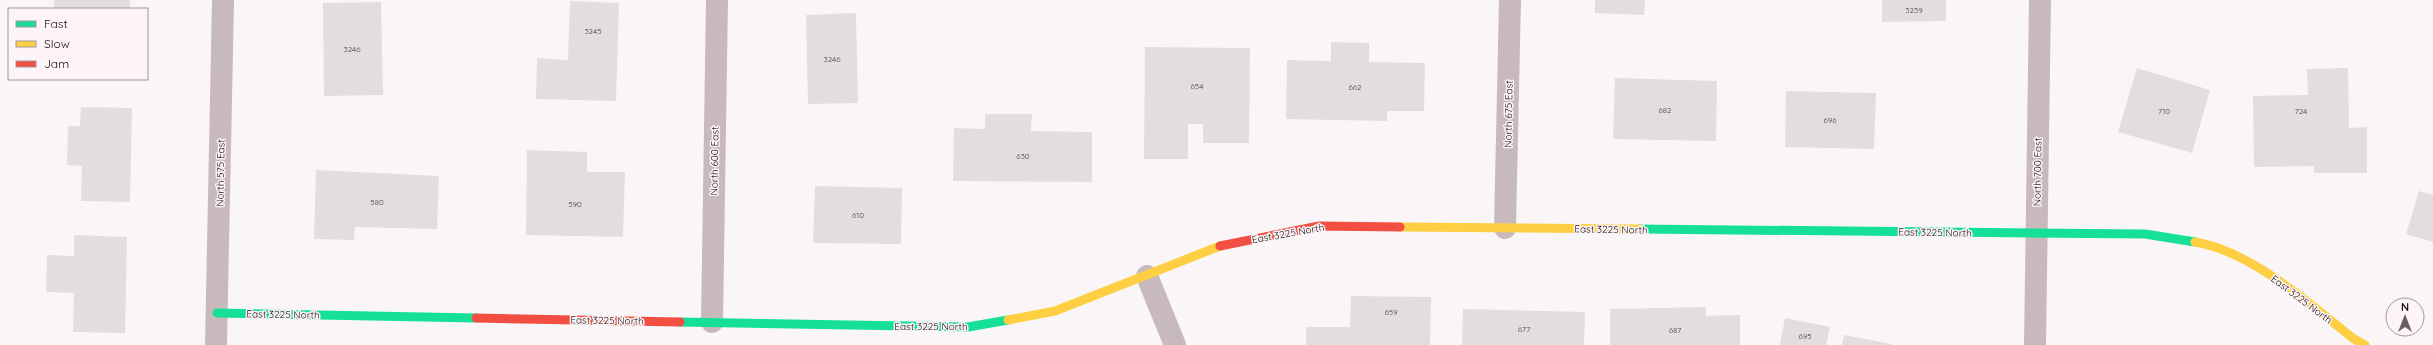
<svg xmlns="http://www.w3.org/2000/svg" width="2433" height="345" font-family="Quicksand,sans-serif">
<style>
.building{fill:#e4dddf}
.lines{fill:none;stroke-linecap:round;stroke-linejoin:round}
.street{stroke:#c8babc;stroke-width:22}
.fast{stroke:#16e098;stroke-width:9}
.slow{stroke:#ffcf43;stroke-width:9}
.jam{stroke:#f24e42;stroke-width:9}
.labels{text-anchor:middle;stroke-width:3;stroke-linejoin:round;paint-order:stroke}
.number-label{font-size:8px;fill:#4e4446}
.street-label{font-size:10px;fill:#180c0f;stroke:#fcf4f6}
</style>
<rect width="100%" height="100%" fill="#faf6f7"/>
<path class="building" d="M 54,0 L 130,0 L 130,9 L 54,9 Z
M 1595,0 L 1645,0 L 1644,15 L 1595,13 Z
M 1882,0 L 1946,0 L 1946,21 L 1882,22 Z
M 570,1 L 619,3 L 616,101 L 536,99 L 537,58 L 568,60 Z
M 381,2 L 383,95 L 324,96 L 323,3 Z
M 856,13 L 858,103 L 808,104 L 806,15 Z
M 1331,42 L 1369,43 L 1369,62 L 1425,63 L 1424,111 L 1387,111 L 1387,121 L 1286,119 L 1287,60 L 1331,61 Z
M 1145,47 L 1250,48 L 1249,143 L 1203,143 L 1203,124 L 1188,124 L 1188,159 L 1144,159 Z
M 2137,68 L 2210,90 L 2192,153 L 2118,132 Z
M 2348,68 L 2349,128 L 2367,127 L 2367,173 L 2314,173 L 2314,166 L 2254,167 L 2253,96 L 2308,95 L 2307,69 Z
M 1615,78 L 1717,81 L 1716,141 L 1613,139 Z
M 1786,91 L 1876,93 L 1874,149 L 1785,147 Z
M 81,107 L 132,108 L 130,202 L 81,201 L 82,166 L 67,165 L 68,126 L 80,126 Z
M 985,114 L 1032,114 L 1031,131 L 1092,132 L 1092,182 L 953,181 L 954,128 L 985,129 Z
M 527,150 L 587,152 L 587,172 L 625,172 L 623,237 L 526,235 Z
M 316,170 L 439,176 L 437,229 L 355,227 L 354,240 L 314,239 Z
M 815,186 L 902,188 L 901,244 L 813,243 Z
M 2419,191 L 2433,195 L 2433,242 L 2406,234 Z
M 74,235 L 127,237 L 125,333 L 73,332 L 74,293 L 46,292 L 47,255 L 74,256 Z
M 1351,296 L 1431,297 L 1430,345 L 1306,345 L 1306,327 L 1350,327 Z
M 1706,307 L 1706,316 L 1740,315 L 1740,345 L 1610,345 L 1610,309 Z
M 1463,309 L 1585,312 L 1584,345 L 1462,345 Z
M 1785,318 L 1830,327 L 1826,345 L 1780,345 Z
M 1844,335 L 1892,344 L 1892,345 L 1842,345 Z"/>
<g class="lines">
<path class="street" d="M 1505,228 L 1510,0
M 1147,276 L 1175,345
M 712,322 L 717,0
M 216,345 L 223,0
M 2035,345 L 2040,0"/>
<path class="fast" d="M 1639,229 L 2145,234 L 2195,242
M 217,313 L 476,318
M 680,322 L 968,327 L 1008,320"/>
<path class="slow" d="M 1400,227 L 1639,229
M 2195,242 C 2251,251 2310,304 2354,339 L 2365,345
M 1008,320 L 1055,311 L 1220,246"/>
<path class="jam" d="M 1220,246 L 1319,226 L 1400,227
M 476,318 L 680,322"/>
</g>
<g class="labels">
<g class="number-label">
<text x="1914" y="13">3239</text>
<text x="593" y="34">3245</text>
<text x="352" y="52">3246</text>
<text x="832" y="62">3246</text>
<text x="1197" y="89">654</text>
<text x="1355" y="90">662</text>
<text x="1665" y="113">682</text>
<text x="2164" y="114">710</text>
<text x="2301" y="114">724</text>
<text x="1830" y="123">696</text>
<text x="1023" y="159">630</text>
<text x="377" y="205">580</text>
<text x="575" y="207">590</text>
<text x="858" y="218">610</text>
<text x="1391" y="315">659</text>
<text x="1524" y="332">677</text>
<text x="1675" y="333">687</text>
<text x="1805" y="339">695</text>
</g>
<g class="street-label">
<text transform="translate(1508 114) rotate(-89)" y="4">North 675 East</text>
<text transform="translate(714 161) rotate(-89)" y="4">North 600 East</text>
<text transform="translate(2037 172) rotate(-89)" y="4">North 700 East</text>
<text transform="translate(220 173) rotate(-89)" y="4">North 575 East</text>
<text transform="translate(1611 229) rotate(1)" y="4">East 3225 North</text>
<text transform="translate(1935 232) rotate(1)" y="4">East 3225 North</text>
<text transform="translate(1288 233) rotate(-10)" y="4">East 3225 North</text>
<text transform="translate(2302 299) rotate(37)" y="4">East 3225 North</text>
<text transform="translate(283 314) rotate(1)" y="4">East 3225 North</text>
<text transform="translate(607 320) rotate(1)" y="4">East 3225 North</text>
<text x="931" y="330">East 3225 North</text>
</g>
</g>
<rect x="8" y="8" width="140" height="72" fill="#fcf4f6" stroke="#a1979a"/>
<rect x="16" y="21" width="20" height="6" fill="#16e098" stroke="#a1979a"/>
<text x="44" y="28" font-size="12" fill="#180c0f">Fast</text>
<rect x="16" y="41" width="20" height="6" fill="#ffcf43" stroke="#a1979a"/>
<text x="44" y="48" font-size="12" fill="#180c0f">Slow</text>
<rect x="16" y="61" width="20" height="6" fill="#f24e42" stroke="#a1979a"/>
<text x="44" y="68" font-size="12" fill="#180c0f">Jam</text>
<g transform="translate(2405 317)"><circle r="19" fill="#fcf4f6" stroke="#a1979a"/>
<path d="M0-3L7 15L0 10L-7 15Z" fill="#675e60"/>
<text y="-6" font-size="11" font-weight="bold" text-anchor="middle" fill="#180c0f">N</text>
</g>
</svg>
